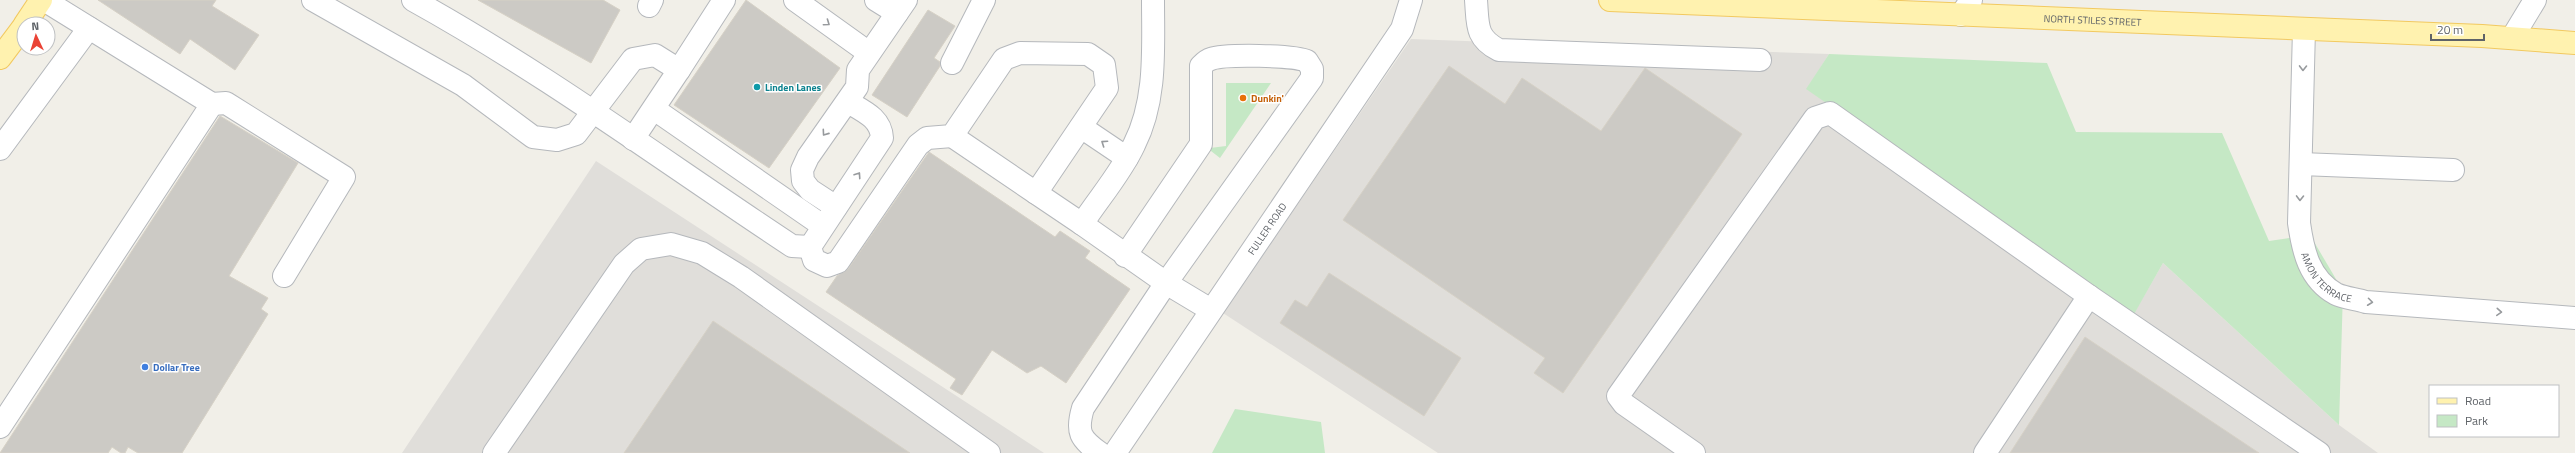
<svg xmlns="http://www.w3.org/2000/svg" width="2575" height="453" font-family="'Titillium Web',sans-serif">
<style>
.industrial{fill:#e0deda}
.green{fill:#c5e8c5}
.building{fill:#cccac5;stroke:#d6d1c6}
.lines{fill:none;stroke-linecap:round;stroke-linejoin:round}
.minor-casing{stroke:#b5b8bc;stroke-width:24}
.major-casing{stroke:#f2c960;stroke-width:24}
.minor{stroke:#fff;stroke-width:22}
.major{stroke:#fff2af;stroke-width:22}
.oneway{stroke:#979a9d}
.culture-dot{fill:#0f9aa8;stroke:#fff;stroke-width:1.5}
.food-dot{fill:#e8710a;stroke:#fff;stroke-width:1.5}
.shop-dot{fill:#3f7fe0;stroke:#fff;stroke-width:1.5}
.labels{text-anchor:middle;stroke-width:3;stroke-linejoin:round;paint-order:stroke}
.street-label{font-size:10px;fill:#5f6368;stroke:#fff}
.culture-label{font-size:10px;font-weight:bold;fill:#0d838f;stroke:#fff;text-anchor:start}
.food-label{font-size:10px;font-weight:bold;fill:#c56008;stroke:#fff;text-anchor:start}
.shop-label{font-size:10px;font-weight:bold;fill:#366cbe;stroke:#fff;text-anchor:start}
</style>
<rect width="100%" height="100%" fill="#f1efe8"/>
<path class="industrial" d="M 1411,39 L 1829,54 L 1807,89 L 2133,315 L 2163,263 L 2339,425 L 2378,453 L 1438,453 L 1223,313 Z
M 596,161 L 1044,453 L 402,453 Z"/>
<path class="green" d="M 1829,54 L 2047,63 L 2076,132 L 2222,133 L 2269,241 L 2310,235 L 2343,291 L 2339,425 L 2163,263 L 2133,316 L 1806,89 Z
M 1226,83 L 1271,83 L 1220,158 L 1211,151 L 1210,148 L 1226,146 Z
M 1235,409 L 1321,422 L 1325,453 L 1212,453 Z"/>
<path class="building" d="M 98,0 L 216,0 L 212,6 L 259,35 L 235,70 L 190,39 L 180,54 Z
M 478,0 L 603,0 L 620,10 L 591,63 Z
M 746,0 L 840,68 L 769,168 L 674,105 Z
M 928,10 L 955,26 L 934,58 L 940,62 L 940,66 L 907,117 L 872,95 Z
M 1449,66 L 1505,104 L 1522,78 L 1601,131 L 1645,68 L 1742,134 L 1563,393 L 1534,373 L 1545,358 L 1343,220 Z
M 220,116 L 298,163 L 229,276 L 268,298 L 261,309 L 268,314 L 182,453 L 138,453 L 128,447 L 125,453 L 121,453 L 112,447 L 108,453 L 0,453 Z
M 929,152 L 1055,237 L 1060,231 L 1090,251 L 1085,258 L 1130,289 L 1066,383 L 1041,366 L 1027,373 L 992,350 L 962,395 L 950,388 L 956,379 L 826,292 L 837,276 L 848,269 Z
M 1329,273 L 1461,358 L 1424,416 L 1280,323 L 1295,300 L 1307,307 Z
M 713,321 L 910,453 L 624,453 Z
M 2085,337 L 2259,453 L 2010,453 Z"/>
<g class="lines">
<defs>
<g id="minor">
<path d="M 313,0 L 463,85 L 533,137 L 557,140 L 576,134 L 633,59 L 655,55 L 679,70 L 724,0"/>
<path d="M 413,0 C 545,73 666,163 792,246 L 810,247 L 882,138 C 881,118 863,111 848,102"/>
<path d="M 795,0 L 869,53"/>
<path d="M 876,0 L 897,13"/>
<path d="M 1476,0 C 1478,24 1475,38 1499,50 L 1760,60"/>
<path d="M 649,6 L 652,0"/>
<path d="M 1961,15 L 1971,0"/>
<path id="s1" d="M 2304,29 L 2299,223 C 2303,251 2309,279 2336,294 C 2344,298 2357,299 2366,302 L 2575,318"/>
<path d="M 2512,38 L 2535,0"/>
<path d="M 952,63 L 984,0"/>
<path d="M 212,104 L 226,103 L 344,177 L 284,276"/>
<path d="M 654,109 L 823,226"/>
<path d="M 1081,127 L 1127,158"/>
<path d="M 952,136 L 1036,193"/>
<path d="M 633,139 L 679,70"/>
<path d="M 0,149 L 89,28"/>
<path d="M 2301,164 L 2453,170"/>
<path d="M 836,207 L 810,190 L 803,181 L 802,170 L 808,157 L 857,87 L 858,70 L 906,0"/>
<path d="M 1082,224 L 1166,283 L 1211,310"/>
<path d="M 810,247 L 814,260 L 827,266 L 838,262 L 918,145 L 927,138 L 952,136 L 1004,59 L 1020,53 L 1088,54 L 1104,65 L 1107,88 L 1036,193 L 1082,224 C 1099,198 1121,173 1134,145 C 1157,100 1153,48 1153,0"/>
<path d="M 0,427 L 212,104 L 44,0"/>
<path d="M 494,453 L 624,264 L 641,249 L 671,244 L 702,253 L 741,277 L 989,453"/>
<path d="M 1100,453 C 1080,439 1076,432 1083,408 L 1166,283 L 1312,78 L 1312,69 L 1307,61 C 1295,55 1224,54 1211,59 C 1207,60 1204,63 1201,66 L 1201,144 L 1125,256"/>
<path id="s2" d="M 1115,453 L 1402,29 L 1411,0"/>
<path d="M 1694,453 L 1624,404 L 1618,396 L 1815,118 L 1830,113 L 2089,296 L 2319,453"/>
<path d="M 1985,453 L 2089,296"/>
</g>
<g id="major">
<path id="s3" d="M 1610,0 L 2482,36 L 2575,43"/>
<path d="M 25,24 L 41,0"/>
<path d="M 0,58 L 24,26"/>
</g>
</defs>
<use href="#minor" class="minor-casing"/>
<use href="#major" class="major-casing"/>
<use href="#minor" class="minor"/>
<use href="#major" class="major"/>
</g>
<defs><path id="oneway-chevron" d="M-2-3.5L2.5 0L-2 3.5" fill="none" stroke-width="1.6" stroke-linecap="round" stroke-linejoin="round"/></defs>
<g class="oneway">
<use href="#oneway-chevron" transform="translate(827 23) rotate(35)"/>
<use href="#oneway-chevron" transform="translate(2303 68) rotate(91)"/>
<use href="#oneway-chevron" transform="translate(825 133) rotate(125)"/>
<use href="#oneway-chevron" transform="translate(1104 143) rotate(-146)"/>
<use href="#oneway-chevron" transform="translate(858 175) rotate(-56)"/>
<use href="#oneway-chevron" transform="translate(2300 198) rotate(91)"/>
<use href="#oneway-chevron" transform="translate(2370 302) rotate(7)"/>
<use href="#oneway-chevron" transform="translate(2499 312) rotate(4)"/>
</g>
<circle class="culture-dot" cx="757" cy="87" r="4"/>
<circle class="food-dot" cx="1243" cy="98" r="4"/>
<circle class="shop-dot" cx="145" cy="367" r="4"/>
<g class="labels">
<g class="street-label">
<text dy="4" stroke="none"><textPath href="#s3" startOffset="483">NORTH STILES STREET</textPath></text>
<text dy="4" stroke="none"><textPath href="#s2" startOffset="271">FULLER ROAD</textPath></text>
<text dy="4" stroke="none"><textPath href="#s1" startOffset="259">AMON TERRACE</textPath></text>
</g>
<g class="culture-label">
<text x="765" y="91">Linden Lanes</text>
</g>
<g class="food-label">
<text x="1251" y="102">Dunkin'</text>
</g>
<g class="shop-label">
<text x="153" y="371">Dollar Tree</text>
</g>
</g>
<rect x="2429" y="385" width="130" height="52" fill="#ffffff" stroke="#bfc1c3"/>
<rect x="2437" y="398" width="20" height="6" fill="#fff2af" stroke="#bfc1c3"/>
<text x="2465" y="405" font-size="12" fill="#5f6368">Road</text>
<rect x="2437" y="415" width="20" height="12" fill="#c5e8c5" stroke="#bfc1c3"/>
<text x="2465" y="425" font-size="12" fill="#5f6368">Park</text>
<g transform="translate(36 36) rotate(356)"><circle r="19" fill="#ffffff" stroke="#bfc1c3"/>
<path d="M0-3L7 15L0 10L-7 15Z" fill="#ea4335"/>
<text y="-6" font-size="11" font-weight="bold" text-anchor="middle" fill="#5f6368">N</text>
</g>
<path d="M2431 34v6h53v-6" fill="none" stroke="#5f6368" stroke-width="2"/>
<text x="2437" y="34" font-size="12" fill="#5f6368" stroke="#ffffff" stroke-width="3" paint-order="stroke">20 m</text>
</svg>
